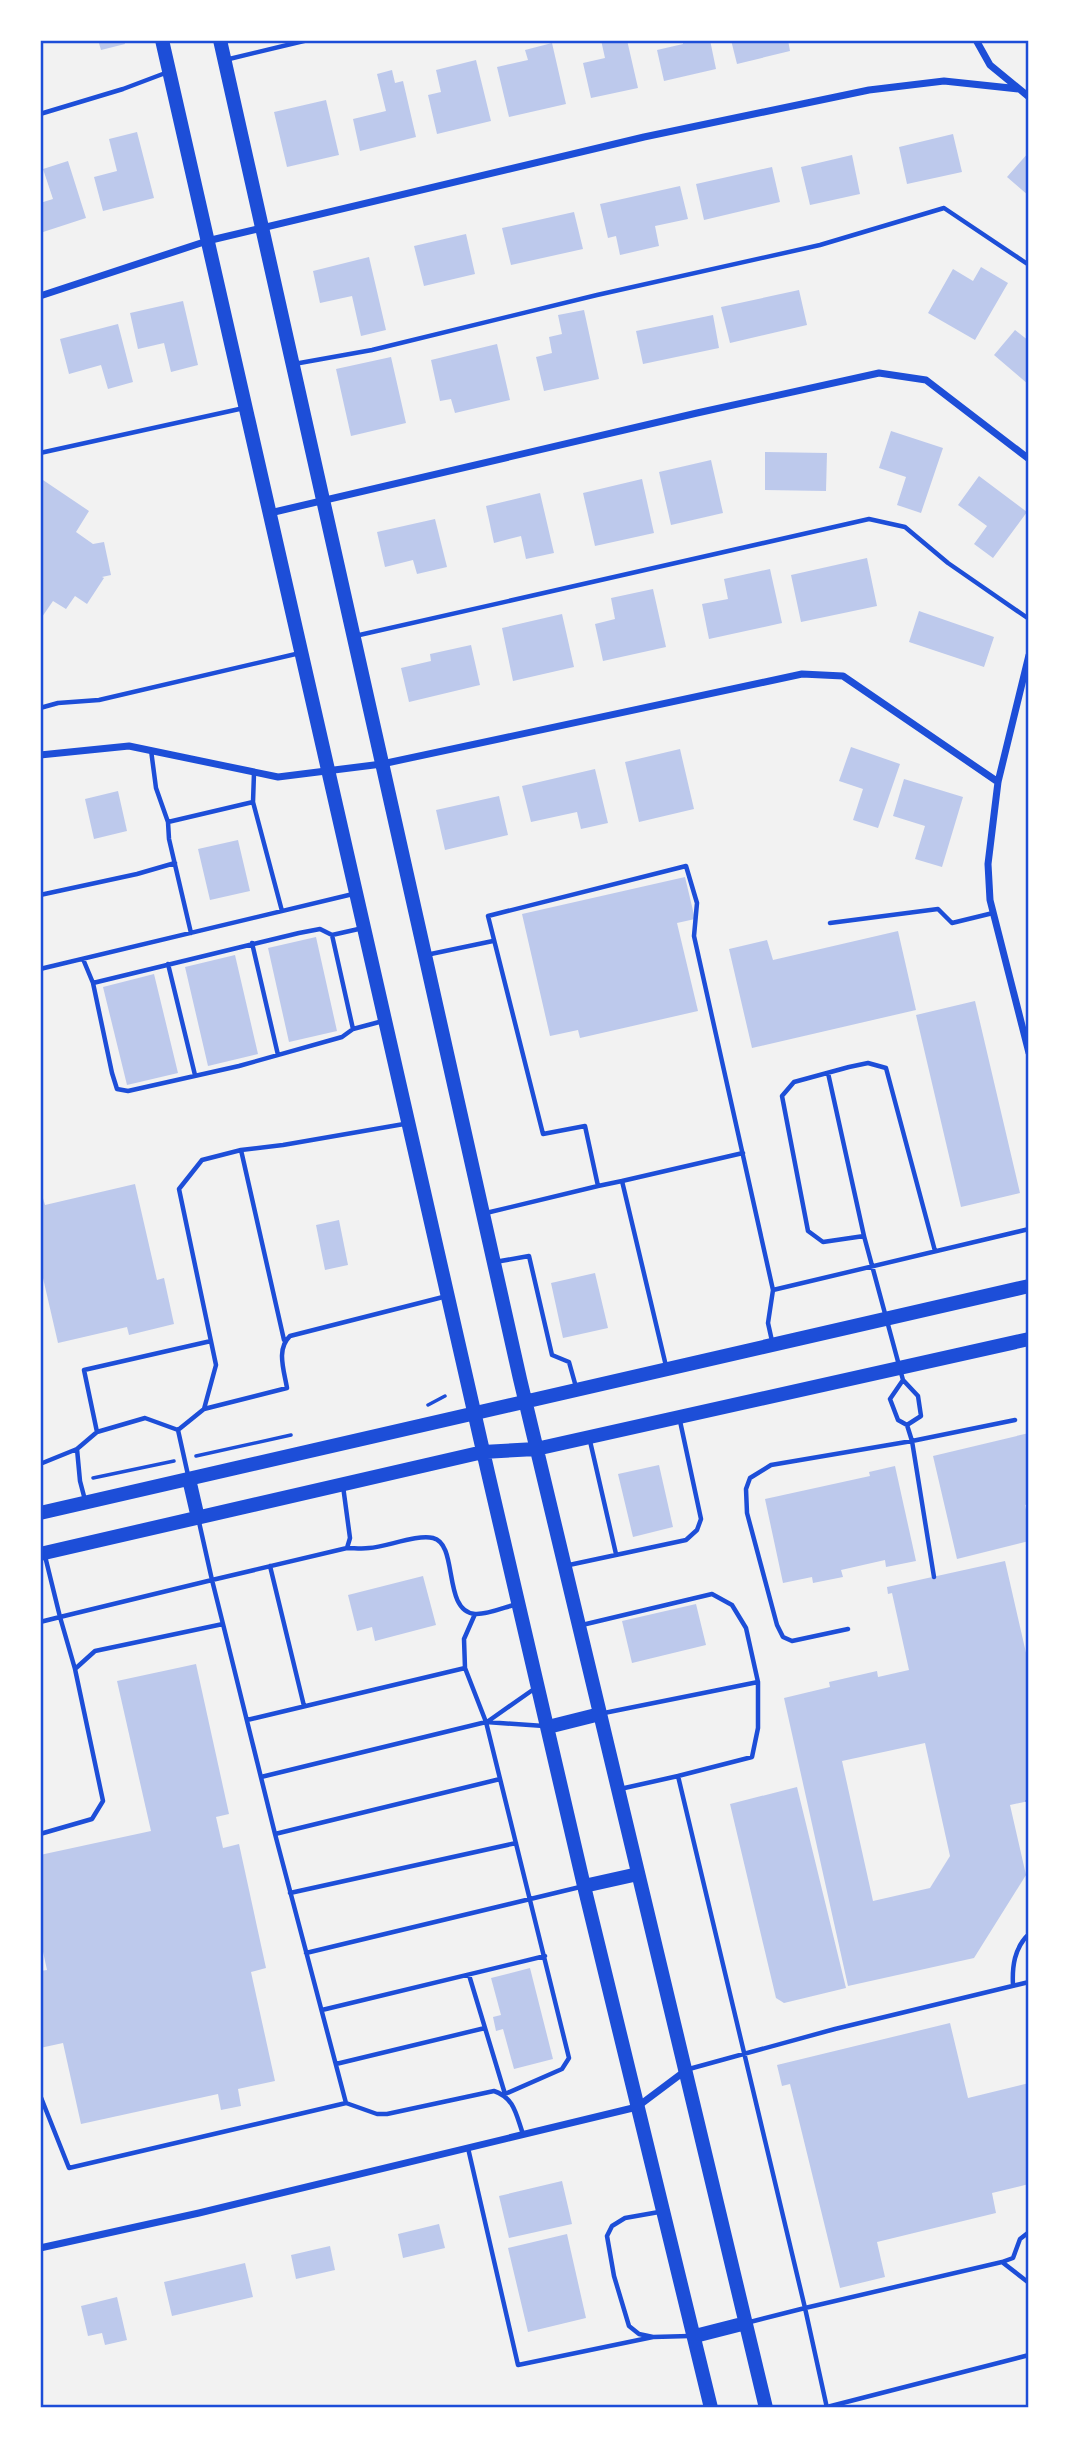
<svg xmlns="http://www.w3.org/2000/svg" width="1069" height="2448" font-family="'Noto Sans',sans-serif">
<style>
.building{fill:#bdc9ec;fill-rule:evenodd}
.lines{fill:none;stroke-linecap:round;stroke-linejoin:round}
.path{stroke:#1d4ed8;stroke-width:3.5}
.service{stroke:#1d4ed8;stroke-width:4.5}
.minor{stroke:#1d4ed8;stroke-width:7}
.secondary{stroke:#1d4ed8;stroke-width:14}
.neatline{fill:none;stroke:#1d4ed8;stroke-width:2.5}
</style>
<rect width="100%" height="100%" fill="#f2f2f2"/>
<path class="building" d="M 98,40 L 124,40 L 125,44 L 101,50 Z
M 601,40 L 627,40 L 638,88 L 591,98 L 583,63 L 605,58 Z
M 683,40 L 710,40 L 716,69 L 664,81 L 657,50 L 683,44 Z
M 731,40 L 788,40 L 790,51 L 737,64 Z
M 552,43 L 566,104 L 509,117 L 497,67 L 528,60 L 525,50 Z
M 476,60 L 491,121 L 437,134 L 428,95 L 441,92 L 436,70 Z
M 392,70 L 395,83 L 403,81 L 416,137 L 360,151 L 353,119 L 386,111 L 377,74 Z
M 326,100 L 339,155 L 287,167 L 274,112 Z
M 137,132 L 154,198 L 103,211 L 94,177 L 117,171 L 109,139 Z
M 953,134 L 962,172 L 907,184 L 899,147 Z
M 1029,152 L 1029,196 L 1007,177 Z
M 852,155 L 860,194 L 810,205 L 801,167 Z
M 68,161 L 86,218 L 40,233 L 40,203 L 53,199 L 43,169 Z
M 772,167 L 780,202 L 704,220 L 696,184 Z
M 680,186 L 688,219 L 655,226 L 659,246 L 620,255 L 616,236 L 608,238 L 600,204 Z
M 574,212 L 583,249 L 511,265 L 502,228 Z
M 466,234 L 475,274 L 424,286 L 414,246 Z
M 369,257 L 386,330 L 361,336 L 352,296 L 320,303 L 313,271 Z
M 981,267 L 1008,283 L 975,340 L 928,313 L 953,269 L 973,281 Z
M 799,290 L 807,325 L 730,343 L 721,307 Z
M 183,301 L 198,365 L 171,372 L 164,343 L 138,349 L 130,313 Z
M 584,310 L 599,379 L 544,391 L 536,357 L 552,353 L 549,337 L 562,334 L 558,315 Z
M 713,315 L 719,348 L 643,364 L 636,331 Z
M 118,324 L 133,382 L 108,389 L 101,365 L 69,374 L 60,339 Z
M 1015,330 L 1029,341 L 1029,385 L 994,355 Z
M 497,344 L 510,400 L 455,413 L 451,399 L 440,401 L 431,360 Z
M 391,357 L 406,423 L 351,436 L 336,369 Z
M 891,431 L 943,448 L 921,513 L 897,505 L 906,477 L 879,468 Z
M 765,452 L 827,453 L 826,491 L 765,490 Z
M 711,460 L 723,513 L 671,525 L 659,472 Z
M 979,476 L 1027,512 L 993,558 L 974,544 L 987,526 L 958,505 Z
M 40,478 L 89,511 L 76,532 L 93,544 L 104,542 L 111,575 L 102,577 L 104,578 L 87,604 L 75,596 L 66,609 L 53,601 L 42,617 L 40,616 Z
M 642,479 L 654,533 L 595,546 L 583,493 Z
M 540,493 L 554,553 L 526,559 L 521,536 L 494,543 L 486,506 Z
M 435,519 L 447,567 L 417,574 L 413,560 L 385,567 L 377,532 Z
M 867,558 L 877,606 L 801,622 L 791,575 Z
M 770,569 L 782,623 L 709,639 L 702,604 L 728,599 L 724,579 Z
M 653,589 L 666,647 L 603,661 L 595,624 L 615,619 L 611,598 Z
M 919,611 L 994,637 L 984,667 L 909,642 Z
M 562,614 L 574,667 L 513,681 L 502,628 Z
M 471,645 L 480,685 L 409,702 L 401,668 L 431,661 L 430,654 Z
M 851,747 L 900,764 L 878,828 L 853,820 L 863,789 L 839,781 Z
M 680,749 L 694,809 L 639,822 L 625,762 Z
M 595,769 L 608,823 L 581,829 L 577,812 L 531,822 L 522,786 Z
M 904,779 L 963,797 L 942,867 L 915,859 L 925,826 L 893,816 Z
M 118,791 L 127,831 L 94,839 L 85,799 Z
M 499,796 L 508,835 L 445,850 L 436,810 Z
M 238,840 L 250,891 L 210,900 L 198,849 Z
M 685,877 L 695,919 L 677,923 L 698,1011 L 580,1038 L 578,1030 L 550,1036 L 522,914 Z
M 898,931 L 916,1010 L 752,1048 L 729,949 L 767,940 L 773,960 Z
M 316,937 L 337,1031 L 289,1042 L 268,948 Z
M 235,955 L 258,1054 L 208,1066 L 185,967 Z
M 154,974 L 178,1073 L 127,1085 L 103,987 Z
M 975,1001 L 1020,1193 L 961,1207 L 916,1015 Z
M 135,1184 L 157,1280 L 164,1278 L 174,1324 L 129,1335 L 127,1327 L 58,1343 L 40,1265 L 40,1188 L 45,1205 Z
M 339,1220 L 348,1265 L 325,1270 L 316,1225 Z
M 595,1273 L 608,1328 L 563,1338 L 551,1283 Z
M 1029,1433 L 1029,1504 L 1025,1505 L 1029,1523 L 1029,1541 L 957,1559 L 933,1456 Z
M 659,1465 L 673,1527 L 633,1537 L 618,1474 Z
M 895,1466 L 916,1561 L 886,1567 L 885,1560 L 841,1570 L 843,1577 L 813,1583 L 812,1577 L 783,1583 L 765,1499 L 870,1476 L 869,1472 Z
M 1005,1561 L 1029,1666 L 1029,1801 L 1010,1805 L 1026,1875 L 974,1958 L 848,1986 L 784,1698 L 830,1687 L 829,1682 L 877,1671 L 878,1677 L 909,1670 L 892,1593 L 888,1594 L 887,1587 ZM 925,1743 L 950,1856 L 930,1888 L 873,1901 L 842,1761 Z
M 423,1576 L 436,1625 L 375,1641 L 372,1627 L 357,1631 L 348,1595 Z
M 696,1604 L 706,1645 L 632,1663 L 622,1621 Z
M 196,1664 L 229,1814 L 216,1817 L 223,1848 L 239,1844 L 266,1968 L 251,1972 L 275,2081 L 238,2089 L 241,2106 L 221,2110 L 218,2094 L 81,2124 L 63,2043 L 40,2048 L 40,1971 L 47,1970 L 40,1938 L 40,1855 L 151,1831 L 117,1681 Z
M 797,1787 L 846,1988 L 784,2003 L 776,1998 L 730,1804 Z
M 530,1968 L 553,2059 L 514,2069 L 503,2029 L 496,2031 L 493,2017 L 501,2015 L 491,1978 Z
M 950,2023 L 968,2098 L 1029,2083 L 1029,2184 L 992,2193 L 996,2213 L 877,2242 L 885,2277 L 840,2288 L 790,2084 L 782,2086 L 777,2065 Z
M 562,2181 L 572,2224 L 509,2238 L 499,2196 Z
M 439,2224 L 445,2248 L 403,2258 L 398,2234 Z
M 567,2234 L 586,2318 L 528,2332 L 508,2248 Z
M 330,2246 L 335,2270 L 296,2279 L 291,2255 Z
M 245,2263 L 253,2297 L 172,2316 L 164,2282 Z
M 117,2297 L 127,2340 L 105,2345 L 102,2333 L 88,2336 L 81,2306 Z"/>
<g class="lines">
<path class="path" d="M 428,1405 L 445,1396
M 196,1456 L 291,1435
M 93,1478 L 174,1461"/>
<path class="service" d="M 225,60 L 308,40
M 40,114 L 123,89 L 168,72
M 294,364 L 372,350 L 597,295 L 820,245 L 944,208 L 1029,265
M 40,453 L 244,408
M 355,636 L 869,519 L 905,527 L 948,563 L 1029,619
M 40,708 L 58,703 L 99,700 L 300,653
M 151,750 L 156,788 L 168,822
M 254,773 L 253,802 L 282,911
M 40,895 L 137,874 L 175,863
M 830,923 L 938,909 L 952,923 L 993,913
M 363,928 L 332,935 L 320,929 L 299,933 L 93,983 L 112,1073 L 117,1089 L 128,1091 L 239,1066 L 342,1037 L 353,1029 L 383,1021
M 191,933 L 169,839 L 168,822 L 253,802
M 332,935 L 353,1029
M 252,943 L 278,1055
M 426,955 L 493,941
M 83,959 L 93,983
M 168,964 L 195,1075
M 40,969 L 353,894
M 828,1073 L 864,1236
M 241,1150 L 284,1340
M 622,1181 L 743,1153
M 486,1213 L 598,1186
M 495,1262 L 529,1256 L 552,1355 L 569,1362 L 576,1387
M 772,1341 L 768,1323 L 773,1290
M 666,1366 L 622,1181 L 598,1186 L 585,1126 L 543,1134 L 488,916 L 686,866 L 697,903 L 694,936 L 773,1290 L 1029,1229
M 903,1380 L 890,1399 L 898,1420 L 907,1425 L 912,1441 L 934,1577
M 204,1409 L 287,1388 C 284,1370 276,1349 290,1336 L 447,1296
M 907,1425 L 921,1416 L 918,1396 L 903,1380 L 864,1236 L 823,1242 L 808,1231 L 782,1096 L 794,1082 L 849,1067 L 868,1063 L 886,1068 L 935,1251
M 97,1432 L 84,1370 L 211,1341
M 590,1441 L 616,1554
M 40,1464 L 77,1449
M 188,1475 L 178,1430 L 204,1409 L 216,1365 L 179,1189 L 202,1160 L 241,1150 L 283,1145 L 404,1124
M 85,1500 L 80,1481 L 77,1449 L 97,1432 L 145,1418 L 178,1430
M 347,1548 C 354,1548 362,1549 369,1548 C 386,1547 417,1534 433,1538 C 459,1544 442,1611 475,1614 C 487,1615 505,1607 517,1604
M 45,1556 L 60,1617 L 212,1580 L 199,1522
M 569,1565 L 686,1540 L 697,1530 L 701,1519 L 680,1421
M 270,1566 L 304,1706
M 40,1622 L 60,1617 L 75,1669
M 223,1624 L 212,1580 L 347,1548 L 350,1538 L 343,1486
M 582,1625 L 712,1594 L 732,1605 L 746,1628 L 758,1682 L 758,1728 L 752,1757 L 678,1776 L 805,2308 L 750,2322
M 848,1629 L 792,1641 L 783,1637 L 777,1625 L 747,1513 L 746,1489 L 750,1478 L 771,1465 L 912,1441 L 1015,1420
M 604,1713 L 758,1682
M 247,1720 L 465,1668
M 487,1722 L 534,1689
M 261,1777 L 486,1722 L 544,1726
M 620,1789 L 678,1776
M 1028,1801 L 1029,1802
M 40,1834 L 92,1819 L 103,1801 L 75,1669 L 95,1651 L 223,1624 L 275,1834 L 346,2103 L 377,2114 L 387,2114 L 494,2091 C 515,2098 516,2115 523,2134
M 275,1834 L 500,1779
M 290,1893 L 516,1843
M 306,1953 L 580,1887
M 469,1975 L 505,2094 L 562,2069 L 569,2058 L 486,1722 L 465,1668 L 464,1639 L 475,1614
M 1013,1986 C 1012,1967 1014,1948 1029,1934
M 322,2010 L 545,1956
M 336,2064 L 485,2028
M 689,2069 L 835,2029 L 1029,1982
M 40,2095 L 69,2168 L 346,2103
M 468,2148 L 518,2365 L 653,2337
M 659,2212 L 625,2218 L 612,2226 L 607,2236 L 614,2276 L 629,2326 L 639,2334 L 653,2337 L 690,2336
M 1029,2232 L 1020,2239 L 1013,2258 L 1002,2262 L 1029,2283
M 827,2407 L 1029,2355
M 827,2408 L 805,2308 L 1002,2262"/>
<path class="minor" d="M 976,40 L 990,65 L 1029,97
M 40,296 L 207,241 L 644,137 L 869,90 L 944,81 L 1019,89
M 270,513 L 697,413 L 879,373 L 926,380 L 1029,459
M 1029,655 L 998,782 L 988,864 L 990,900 L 1029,1053
M 40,755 L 129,746 L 278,777 L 382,764 L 802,674 L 843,676 L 998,782
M 40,2248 L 199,2213 L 637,2107 L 685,2071"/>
<path class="secondary" d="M 162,40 L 488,1473 L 584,1886 L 711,2408
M 220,40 L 520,1379 L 766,2408
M 189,1479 L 198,1518
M 40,1513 L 1029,1286
M 40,1554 L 483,1452 L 536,1449 L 1029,1339
M 548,1727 L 600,1714
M 584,1886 L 638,1874
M 695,2336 L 746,2323"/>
</g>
<rect width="1069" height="2448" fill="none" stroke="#ffffff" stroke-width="84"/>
<rect x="42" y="42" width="985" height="2364" class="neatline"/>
</svg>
